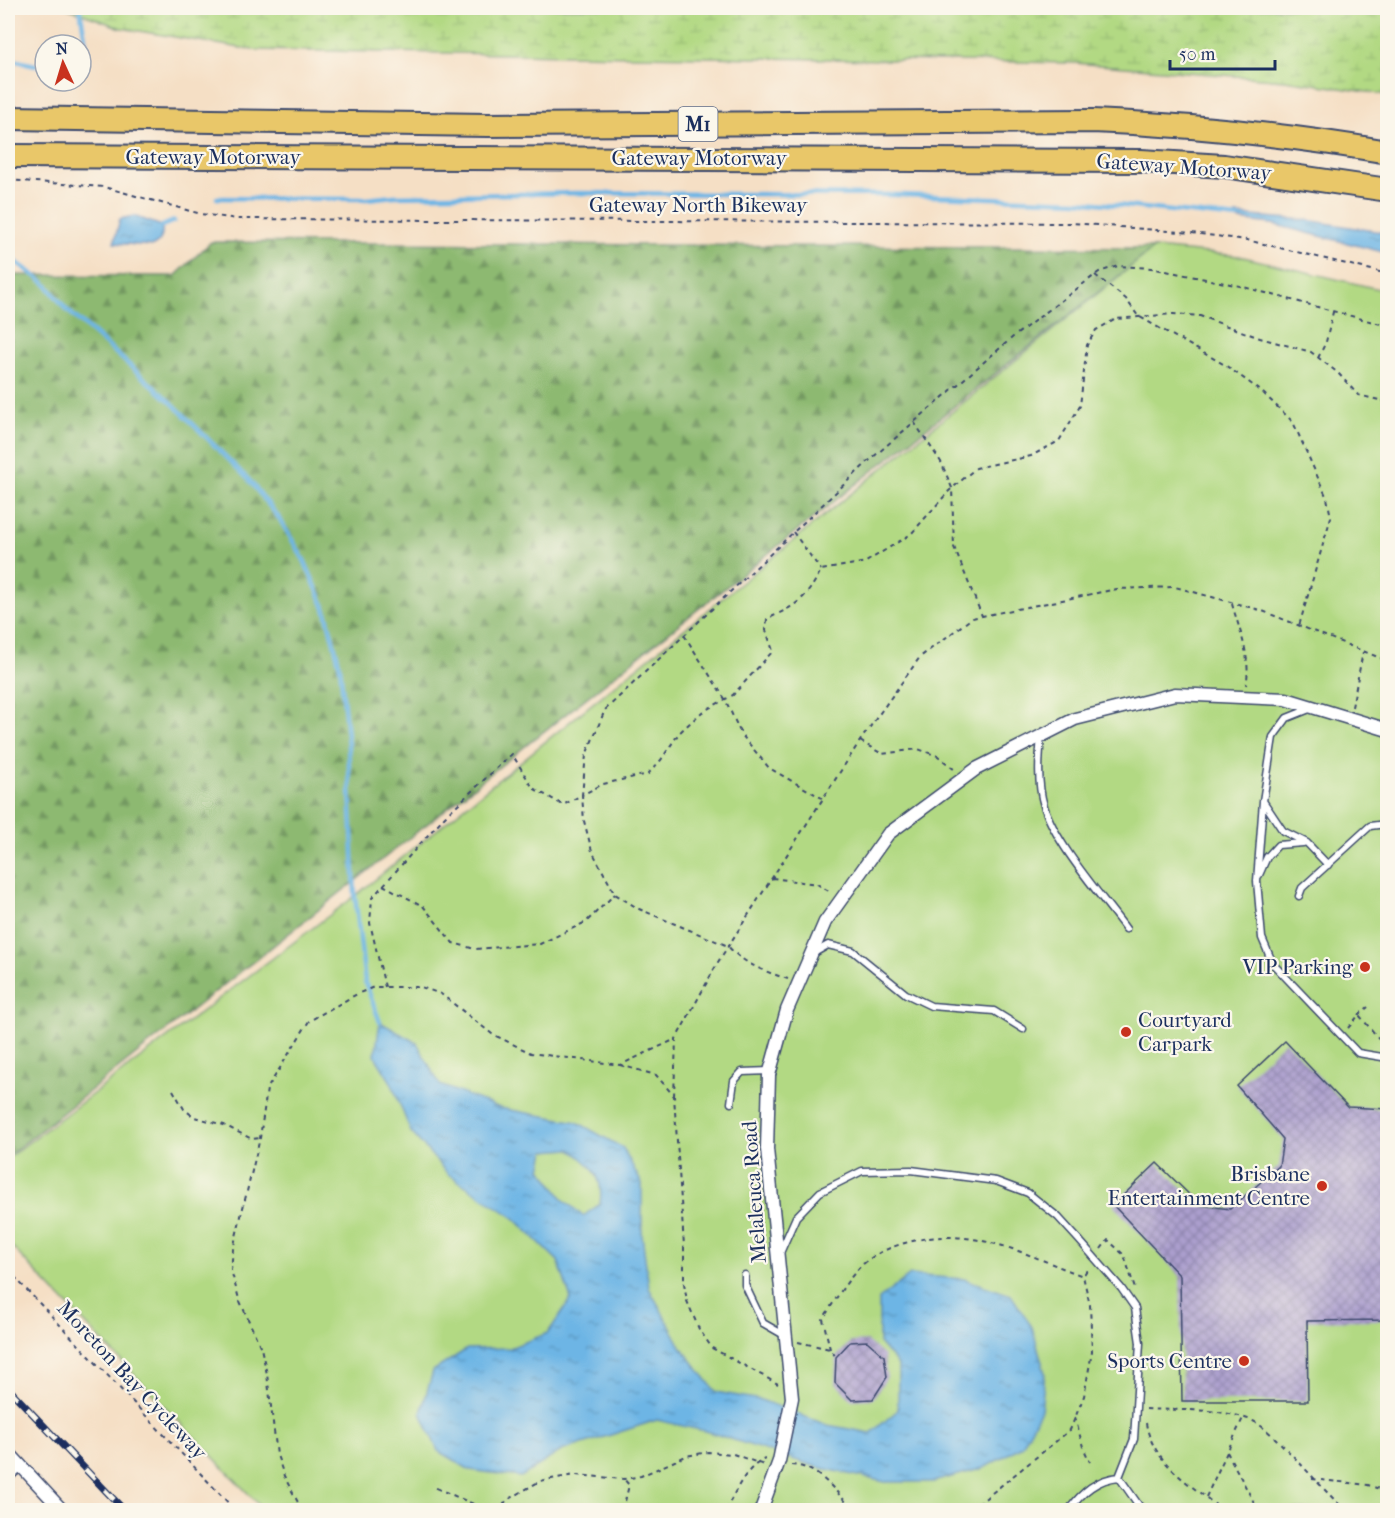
<svg xmlns="http://www.w3.org/2000/svg" width="1395" height="1518" font-family="'IM FELL French Canon',serif">
<style>
.green{fill:#b2d983;stroke:#668470;stroke-width:1.5}
.forest{fill:url(#forest-firs);stroke:#547468;stroke-width:1.5}
.wetland{fill:url(#wetland-marsh);stroke:#668470;stroke-width:1.5}
.water{fill:url(#water-ripples);stroke:#4472a2;stroke-width:1.5;fill-rule:evenodd}
.lines{fill:none;stroke-linecap:round;stroke-linejoin:round}
.stream{stroke:#6db5e5;stroke-width:4.5}
.building{fill:url(#building-cross-hatch)}
.service-casing{stroke:#3c496d;stroke-width:9}
.minor-casing{stroke:#3c496d;stroke-width:15}
.motorway-casing{stroke:#3c496d;stroke-width:26}
.path{stroke:#3c496d;stroke-width:2;stroke-dasharray:4.5 4.5;stroke-linecap:butt}
.service{stroke:#fff;stroke-width:6}
.minor{stroke:#fff;stroke-width:12}
.motorway{stroke:#e9c769;stroke-width:22}
.rail-casing{stroke:#1b2f5e;stroke-width:7}
.rail{stroke:#fbf7ec;stroke-width:4.5;stroke-dasharray:14;stroke-linecap:butt}
.poi-dot{fill:#c8321e;stroke:#fbf7ec;stroke-width:2}
.labels{text-anchor:middle;stroke-width:4.5;stroke-linejoin:round;paint-order:stroke}
.shield{fill:#fbf7ec;stroke:#5e6b89;stroke-width:1.5}
.shield-label{font-size:20px;font-weight:bold;fill:#1b2f5e}
.street-label{font-size:21px;fill:#1b2f5e;stroke:#fbf7ec}
.poi-label{font-size:21px;fill:#1b2f5e;stroke:#fbf7ec;text-anchor:end}
</style>
<defs>
<pattern id="forest-firs" width="22" height="20" patternUnits="userSpaceOnUse" patternTransform="scale(1.5)"><rect width="22" height="20" fill="#8db971"/><path d="M5 1l3.5 6h-7zM16 11l3.5 6h-7z" fill="#729760"/></pattern>
<pattern id="wetland-marsh" width="20" height="14" patternUnits="userSpaceOnUse" patternTransform="scale(1.5)"><rect width="20" height="14" fill="#b2d983"/><path d="M1 5h8M5 5V1M11 12h8M15 12V8" fill="none" stroke="#98bb74"/></pattern>
<pattern id="water-ripples" width="26" height="14" patternUnits="userSpaceOnUse" patternTransform="scale(1.5)"><rect width="26" height="14" fill="#6db5e5"/><path d="M2 4q2-2 4 0t4 0M15 11q2-2 4 0t4 0" fill="none" stroke="#5994bd"/></pattern>
<pattern id="building-cross-hatch" width="8" height="8" patternUnits="userSpaceOnUse" patternTransform="scale(1.5)"><rect width="8" height="8" fill="#ac9fce"/><path d="M0 0l8 8M0 8l8-8" fill="none" stroke="#8b82aa"/></pattern>
</defs>
<rect width="100%" height="100%" fill="#fbf7ec"/>
<filter id="ink" filterUnits="userSpaceOnUse"><feTurbulence type="fractalNoise" baseFrequency=".0167" numOctaves="2"/><feDisplacementMap in="SourceGraphic" scale="12" xChannelSelector="R" yChannelSelector="G"/><feConvolveMatrix kernelMatrix="1 2 1 2 8 2 1 2 1" color-interpolation-filters="sRGB"/></filter>
<filter id="wash" filterUnits="userSpaceOnUse"><feTurbulence type="fractalNoise" baseFrequency=".008" numOctaves="4" result="noise"/><feDisplacementMap in="SourceGraphic" scale="24" xChannelSelector="R" yChannelSelector="G"/><feGaussianBlur stdDeviation="1.35" result="paint"/><feColorMatrix in="noise" values="0 0 0 0 0 0 0 0 0 0 0 0 0 0 0 0 0 1.4 0 .05"/><feComposite in="paint" operator="in"/></filter>
<g filter="url(#wash)">
<rect width="100%" height="100%" fill="#f5dfc5"/>
<path class="green" d="M 1154,248 L 1239,256 L 1387,291 L 1387,1510 L 264,1510 L 8,1243 L 8,1158 L 355,896 Z"/>
<path class="forest" d="M 211,242 L 1154,248 L 8,1156 L 8,275 L 175,276 Z"/>
<path class="wetland" d="M 67,8 L 1387,8 L 1387,95 L 1285,80 L 1075,63 L 253,50 L 121,28 Z"/>
<path class="water" d="M 1236,215 L 1306,220 L 1387,233 L 1387,253 L 1272,224 L 1239,220 Z
M 134,216 L 162,226 C 163,235 162,241 153,246 L 114,243 L 120,219 Z
M 380,1022 L 417,1043 L 440,1085 L 500,1108 L 577,1122 L 623,1148 L 642,1184 L 642,1235 L 649,1288 L 682,1348 L 716,1392 L 761,1400 L 827,1425 L 871,1433 L 898,1410 L 898,1365 L 879,1343 L 879,1299 L 910,1275 L 964,1279 L 1011,1295 L 1032,1327 L 1045,1373 L 1041,1410 L 1022,1446 L 984,1468 L 933,1482 L 885,1482 L 817,1467 L 709,1432 L 657,1420 L 561,1451 L 521,1477 L 470,1470 L 438,1451 L 421,1413 L 433,1371 L 467,1349 L 510,1348 L 548,1333 L 571,1299 L 558,1261 L 514,1218 L 448,1174 L 411,1132 L 391,1082 L 375,1056 ZM 570,1149 C 592,1165 604,1176 600,1204 L 583,1216 L 564,1200 L 541,1169 L 545,1151 Z"/>
<g class="lines">
<path class="stream" d="M 80,8 L 87,51 L 81,63
M 8,59 L 45,67
M 217,198 L 366,199 L 394,196 L 577,193 L 902,195 L 1078,201 L 1238,218
M 162,226 L 174,221
M 8,256 L 45,283 L 66,309 L 172,403 L 249,480 L 279,518 L 304,560 L 325,608 L 340,667 L 348,745 L 355,896 L 365,982 L 380,1022"/>
</g>
<g id="blocks">
<path class="building" d="M 1285,1041 L 1348,1107 L 1388,1109 L 1388,1320 L 1307,1321 L 1308,1401 L 1182,1401 L 1180,1276 L 1113,1205 L 1157,1163 L 1200,1205 L 1230,1209 L 1279,1166 L 1283,1139 L 1237,1086 Z
M 867,1341 L 884,1356 L 887,1377 L 873,1399 L 852,1400 L 835,1383 L 836,1357 L 850,1342 Z"/>
</g>
</g>
<g filter="url(#ink)">
<use href="#blocks" fill-opacity="0" stroke="#3c496d" stroke-width="1.5"/>
<g class="lines">
<defs>
<path id="service" d="M 1312,708 L 1287,718 L 1273,737 L 1263,801 L 1257,881 L 1262,938 L 1273,964 L 1358,1053 L 1388,1058
M 1041,736 C 1039,759 1037,783 1044,806 C 1056,845 1101,895 1126,929
M 1263,801 L 1283,831 L 1307,843 L 1328,865
M 1259,875 L 1267,857 L 1278,845 L 1303,843
M 1299,896 L 1302,888 L 1370,826 L 1386,824
M 814,953 L 828,945 L 853,951 L 906,994 L 931,1006 L 994,1011 L 1023,1029
M 731,1103 L 734,1081 L 742,1072 L 770,1071
M 780,1253 L 796,1217 L 820,1192 L 862,1171 L 911,1170 L 996,1181 L 1028,1193 L 1058,1217 L 1079,1240 L 1121,1288 L 1135,1308 L 1140,1343 L 1134,1439 L 1119,1477
M 745,1275 L 745,1285 L 763,1323 L 784,1335
M 1069,1510 C 1082,1492 1097,1479 1119,1477 L 1142,1510"/>
<path id="minor" d="M 8,1452 L 62,1510
M 8,1475 L 19,1465
M 761,1510 L 779,1461 L 792,1398 L 767,1149 L 769,1075 L 787,1010 L 825,922 L 888,834 L 976,769 L 1075,719 L 1175,694 L 1286,699 L 1388,730"/>
<path id="motorway" d="M 8,118 L 488,125 L 1093,121 C 1192,125 1289,135 1388,152
M 8,156 L 1141,161 L 1224,166 L 1388,190"/>
</defs>
<use href="#service" class="service-casing"/>
<use href="#minor" class="minor-casing"/>
<use href="#motorway" class="motorway-casing"/>
<path class="path" d="M 8,180 L 104,187 L 201,214 L 237,219 L 1072,223 L 1192,233 L 1247,240 L 1388,274
M 1095,275 L 1126,299 L 1138,316 L 1225,365 L 1261,391 L 1293,422 L 1327,498 L 1331,517 L 1299,626
M 1318,358 L 1326,342 L 1333,312
M 914,422 L 941,462 L 952,488 L 954,547 L 982,616
M 793,532 L 821,570
M 1232,604 C 1239,629 1252,659 1246,685
M 684,635 L 725,699 L 741,734 L 769,768 L 822,798
M 1352,707 L 1363,652
M 860,741 L 882,754 L 918,749 L 938,756 L 955,770
M 772,878 L 817,884 L 832,893
M 383,885 L 423,906 L 453,943 L 475,949 L 540,944 L 586,922 L 615,894
M 788,979 C 766,972 743,964 728,946 L 639,909 L 615,894 L 592,851 L 584,821 L 582,795 L 603,784 L 648,774 L 661,760 L 679,733 L 702,712 L 733,695 L 773,651 L 766,630 L 767,619 C 797,605 806,600 821,570 L 866,562 L 911,534 L 949,491 L 976,468 L 1031,456 L 1059,441 L 1080,406 L 1087,345 L 1096,330 L 1116,319 L 1173,314 L 1200,316 L 1260,338 L 1311,352 L 1338,373 L 1358,395 L 1388,402
M 385,987 L 370,923 L 372,898 L 445,816 L 512,754 L 533,788 L 563,805 L 582,795 L 586,755 L 605,710 L 871,459 L 1013,337 L 1099,272 L 1118,266 L 1151,268 L 1240,286 L 1388,326
M 1359,1015 L 1368,1007
M 1348,1028 L 1359,1015 L 1386,1047
M 620,1065 L 656,1075 L 674,1096 L 684,1246 L 684,1283 L 687,1301 L 699,1329 L 712,1348 L 778,1384
M 1387,1088 L 1388,1088
M 173,1090 L 184,1109 L 194,1117 L 224,1125 L 252,1139 L 260,1138
M 674,1096 L 676,1039 L 718,962 L 860,741 L 920,657 L 972,618 L 1117,589 L 1175,587 L 1260,610 L 1388,661
M 1101,1249 L 1108,1240 L 1124,1255 L 1135,1289
M 8,1270 L 235,1510
M 798,1342 L 830,1349 L 836,1357
M 830,1349 L 823,1319 C 834,1302 846,1281 861,1266 C 872,1255 890,1247 905,1243 C 970,1224 1024,1254 1083,1276
M 1146,1409 C 1180,1411 1221,1407 1253,1421 C 1273,1430 1319,1486 1340,1505 L 1342,1510
M 1075,1417 L 1083,1447 L 1090,1462
M 1146,1423 C 1152,1463 1193,1486 1222,1510
M 1227,1452 L 1258,1510
M 791,1465 C 819,1466 835,1492 854,1510
M 1312,1479 L 1368,1485 L 1388,1492
M 436,1488 L 476,1505 L 502,1507 L 506,1501 L 540,1481 L 575,1475 L 624,1479 L 641,1476 L 686,1456 L 708,1452 L 733,1454 L 764,1465
M 1206,1497 L 1243,1418
M 302,1510 L 284,1476 L 277,1455 L 267,1374 L 261,1348 L 239,1299 L 231,1270 L 233,1249 L 260,1138 L 267,1089 L 309,1021 L 357,994 L 374,987 L 421,987 L 441,994 L 492,1034 L 531,1053 L 620,1065 L 676,1039
M 623,1510 L 629,1485 L 624,1479
M 726,1510 C 735,1492 745,1468 765,1459
M 971,1510 L 1070,1430 L 1084,1396 L 1092,1352 L 1090,1305 L 1083,1276 L 1089,1267"/>
<use href="#service" class="service"/>
<use href="#minor" class="minor"/>
<use href="#motorway" class="motorway"/>
<defs>
<path id="rail" d="M 8,1388 L 124,1510"/>
</defs>
<use href="#rail" class="rail-casing"/>
<use href="#rail" class="rail"/>
</g>
</g>
<g class="poi-dot">
<circle cx="1365" cy="967" r="6"/>
<circle cx="1126" cy="1032" r="6"/>
<circle cx="1322" cy="1186" r="6"/>
<circle cx="1244" cy="1361" r="6"/>
</g>
<g class="labels">
<rect class="shield" x="678.5" y="107" width="39" height="34" rx="4.5"/>
<g class="shield-label">
<text x="698" y="131">M1</text>
</g>
<g class="street-label">
<text x="213" y="164">Gateway Motorway</text>
<text x="699" y="165">Gateway Motorway</text>
<text transform="translate(1184 167) rotate(4)" y="7">Gateway Motorway</text>
<text x="698" y="212">Gateway North Bikeway</text>
<text transform="translate(754 1192) rotate(-94)" y="7">Melaleuca Road</text>
<text transform="translate(132 1380) rotate(47)" y="7">Moreton Bay Cycleway</text>
</g>
<g class="poi-label">
<text x="1353" y="974">VIP Parking</text>
<text x="1138" y="1027" text-anchor="start">Courtyard<tspan x="1138" dy="24">Carpark</tspan></text>
<text x="1310" y="1181">Brisbane<tspan x="1310" dy="24">Entertainment Centre</tspan></text>
<text x="1232" y="1368">Sports Centre</text>
</g>
</g>
<rect width="1395" height="1518" fill="none" stroke="#fbf7ec" stroke-width="30"/>
<g transform="translate(63 63) rotate(356)"><circle r="28" fill="#fbf7ec" stroke="#a1a7b3" stroke-width="1.5"/>
<path d="M0-4.5L10 22L0 15L-10 22Z" fill="#c8321e"/>
<text y="-9" font-size="16" font-weight="bold" text-anchor="middle" fill="#1b2f5e">N</text>
</g>
<path d="M1170 60v9h105v-9" fill="none" stroke="#1b2f5e" stroke-width="3"/>
<text x="1179" y="60" font-size="18" fill="#1b2f5e" stroke="#fbf7ec" stroke-width="4.5" paint-order="stroke">50 m</text>
</svg>
